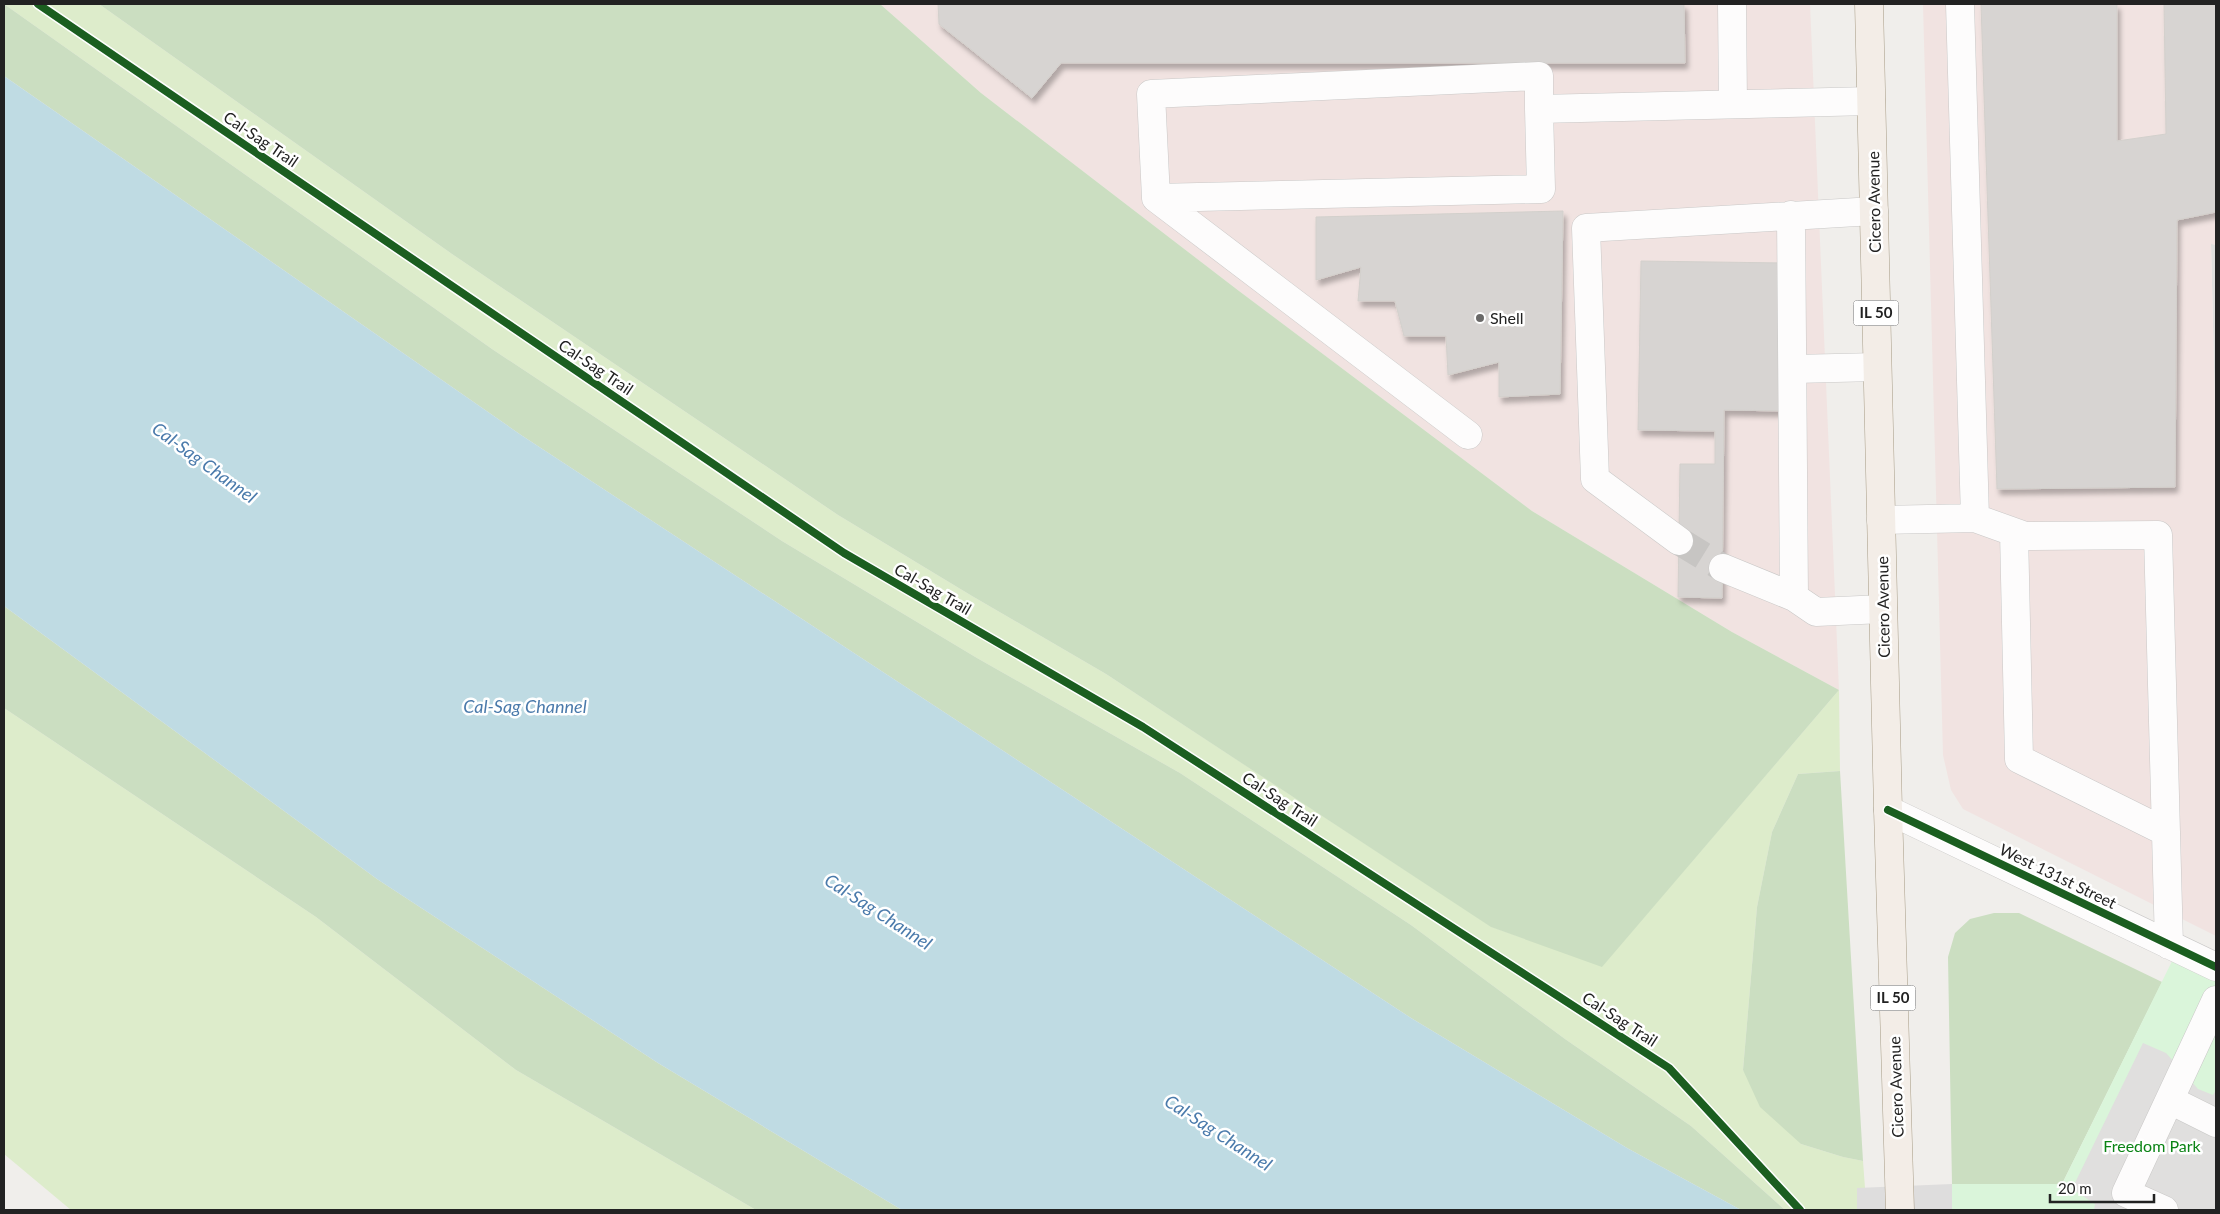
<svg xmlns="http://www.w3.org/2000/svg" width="2220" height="1214" font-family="Lato,sans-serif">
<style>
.residential{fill:#dfdedc}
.commercial{fill:#f1e3e1}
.grass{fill:#ddeccb}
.forest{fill:#cbdec1}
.park{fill:#daf5da}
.parking{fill:#e0dfde}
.water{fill:#bfdbe3}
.pier{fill:#dedddd}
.building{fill:#d7d4d2;stroke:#d3d0cc;filter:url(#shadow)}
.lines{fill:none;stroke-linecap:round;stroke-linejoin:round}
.minor-tunnel{stroke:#c7c5c3;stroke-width:28;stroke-dasharray:28 14;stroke-linecap:butt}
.minor-casing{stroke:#c9c8c7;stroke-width:29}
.major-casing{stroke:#a79c86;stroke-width:29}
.minor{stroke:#fdfcfc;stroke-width:28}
.major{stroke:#f3ede7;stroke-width:28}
.cycleway-casing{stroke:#fff;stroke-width:11}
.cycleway{stroke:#1b5e20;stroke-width:8}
.poi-dot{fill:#6a6968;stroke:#fff;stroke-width:2}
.labels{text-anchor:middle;stroke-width:5;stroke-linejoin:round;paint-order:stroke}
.shield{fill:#fff;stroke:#646464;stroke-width:1}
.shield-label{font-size:15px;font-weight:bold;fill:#222}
.street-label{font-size:16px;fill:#222;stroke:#fff}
.poi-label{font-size:16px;fill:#222;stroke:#fff;text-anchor:start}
.park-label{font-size:16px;fill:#0c8416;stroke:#fff}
.water-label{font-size:18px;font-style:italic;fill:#4a7aab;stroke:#fff}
</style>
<defs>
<filter id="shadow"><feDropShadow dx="3" dy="5.5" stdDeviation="2.5" flood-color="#0004"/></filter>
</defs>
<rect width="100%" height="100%" fill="#f0eeeb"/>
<path class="residential" d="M 2211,243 L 2216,245 L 2216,448 Z"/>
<path class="commercial" d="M 880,4 L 1810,4 L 1839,690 L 1732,632 L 1532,511 L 1239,291 L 981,93 Z
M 1923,4 L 2216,4 L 2216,245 L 2211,244 L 2216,448 L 2216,936 L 1963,809 L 1951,790 L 1943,755 Z"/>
<path class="grass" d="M 4,4 L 99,4 L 452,254 L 838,515 L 972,596 L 1106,674 L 1492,927 L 1602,966 L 1839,690 L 1840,771 L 1798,774 L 1772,832 L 1757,907 L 1743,1070 L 1801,1144 L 1843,1157 L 1863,1161 L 1865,1188 L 1857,1188 L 1857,1210 L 1785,1210 L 1691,1126 L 1565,1039 L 1411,925 L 1180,773 L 977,658 L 782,541 L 492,349 Z
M 4,708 L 316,917 L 516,1070 L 756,1210 L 71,1210 L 4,1154 Z"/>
<path class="forest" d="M 4,4 L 492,349 L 782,541 L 977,658 L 1180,773 L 1411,925 L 1565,1039 L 1691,1126 L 1785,1210 L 1741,1210 L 1627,1148 L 1411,1018 L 521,435 L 4,76 Z
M 99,4 L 880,4 L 981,93 L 1239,291 L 1532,511 L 1732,632 L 1839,690 L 1602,967 L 1491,927 L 1106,674 L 972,596 L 838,515 L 452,254 Z
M 4,606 L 377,879 L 658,1063 L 902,1210 L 756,1210 L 516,1070 L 316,917 L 4,708 Z
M 1840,771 L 1863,1161 L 1843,1157 L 1801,1144 L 1760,1107 L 1743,1070 L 1757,907 L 1772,832 L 1798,774 Z
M 1994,913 L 2019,913 L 2162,982 L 2062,1184 L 1952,1184 L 1948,957 L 1955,933 L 1970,919 Z"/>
<path class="park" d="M 2178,949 L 2216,967 L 2216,1210 L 1952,1210 L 1952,1184 L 2062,1184 Z"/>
<path class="parking" d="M 2143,1043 L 2166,1053 L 2198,1089 L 2213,1095 L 2216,1090 L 2216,1210 L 2094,1210 L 2095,1204 L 2072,1189 Z"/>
<path class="water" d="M 4,76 L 521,435 L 1411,1018 L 1627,1148 L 1741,1210 L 902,1210 L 658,1063 L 377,879 L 4,606 Z"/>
<path class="pier" d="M 1952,1184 L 1952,1210 L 1857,1210 L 1857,1188 Z"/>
<path class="building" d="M 938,4 L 1684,4 L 1685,63 L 1061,63 L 1032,98 L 939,24 Z
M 1981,4 L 2117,4 L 2117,141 L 2166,134 L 2164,4 L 2216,4 L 2216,212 L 2177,220 L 2175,487 L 1997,489 Z
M 1563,211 L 1560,394 L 1499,397 L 1499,362 L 1448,375 L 1446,336 L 1404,336 L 1395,301 L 1358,301 L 1361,267 L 1316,280 L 1316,217 Z
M 1641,261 L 1785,263 L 1788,411 L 1724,410 L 1722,598 L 1678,597 L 1680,464 L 1715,464 L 1715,431 L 1638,430 Z"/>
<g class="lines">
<path class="minor-tunnel" d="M 1679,541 L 1723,568"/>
<defs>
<path id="minor" d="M 1732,4 L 1733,104
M 1156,198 L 1151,94 L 1539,76 L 1539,109
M 1791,215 L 1794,597
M 1794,369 L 1877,367
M 1468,435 L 1156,198 L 1541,189 L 1539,109 L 1871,101
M 1975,518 L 2025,536 L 2158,535 L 2169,945
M 1881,520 L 1975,518 L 1960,4
M 2014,532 L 2019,759 L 2166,832
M 1679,541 L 1595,479 L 1586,228 L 1874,211
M 1723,568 L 1794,597 L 1816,612 L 1883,609
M 1888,810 L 2216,967
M 2170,1100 L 2216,1123
M 2164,1210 L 2126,1193 L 2216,1000"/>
<path id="major" d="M 1869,4 L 1888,810 L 1900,1210"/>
</defs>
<use href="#minor" class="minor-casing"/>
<use href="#major" class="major-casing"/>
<use href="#minor" class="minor"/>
<use href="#major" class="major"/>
<defs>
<path id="cycleway" d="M 38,4 L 844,553 L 1143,727 L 1669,1068 L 1800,1210
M 1888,810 L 2216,967"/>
</defs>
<use href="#cycleway" class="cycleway-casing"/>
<use href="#cycleway" class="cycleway"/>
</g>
<circle class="poi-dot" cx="1480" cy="318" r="5"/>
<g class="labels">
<g class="shield">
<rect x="1853.5" y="300.5" width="45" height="25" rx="4"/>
<rect x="1870.5" y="985.5" width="45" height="25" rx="4"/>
</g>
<g class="shield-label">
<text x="1876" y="318">IL 50</text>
<text x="1893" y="1003">IL 50</text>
</g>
<g class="street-label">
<text transform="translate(261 139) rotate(34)" y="6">Cal-Sag Trail</text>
<text transform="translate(1874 202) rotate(-91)" y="6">Cicero Avenue</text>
<text transform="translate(596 367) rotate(34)" y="6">Cal-Sag Trail</text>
<text transform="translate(933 589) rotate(30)" y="6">Cal-Sag Trail</text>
<text transform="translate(1883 607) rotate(-91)" y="6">Cicero Avenue</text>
<text transform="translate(1280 799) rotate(33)" y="6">Cal-Sag Trail</text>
<text transform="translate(2058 876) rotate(26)" y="6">West 131st Street</text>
<text transform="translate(1620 1019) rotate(33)" y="6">Cal-Sag Trail</text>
<text transform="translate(1896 1087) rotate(-92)" y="6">Cicero Avenue</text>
</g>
<g class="poi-label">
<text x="1490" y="324">Shell</text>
</g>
<g class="park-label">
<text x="2152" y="1152">Freedom Park</text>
</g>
<g class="water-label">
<text transform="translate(204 463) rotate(36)" y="6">Cal-Sag Channel</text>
<text x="525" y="713">Cal-Sag Channel</text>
<text transform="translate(878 912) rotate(33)" y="6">Cal-Sag Channel</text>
<text transform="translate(1218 1133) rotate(33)" y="6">Cal-Sag Channel</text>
</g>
</g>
<rect width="2220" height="1214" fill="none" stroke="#222222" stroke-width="10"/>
<path d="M2050 1194v8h104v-8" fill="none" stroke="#222222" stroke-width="2.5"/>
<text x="2058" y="1194" font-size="15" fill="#222222" stroke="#ffffff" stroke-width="4" paint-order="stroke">20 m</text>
</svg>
